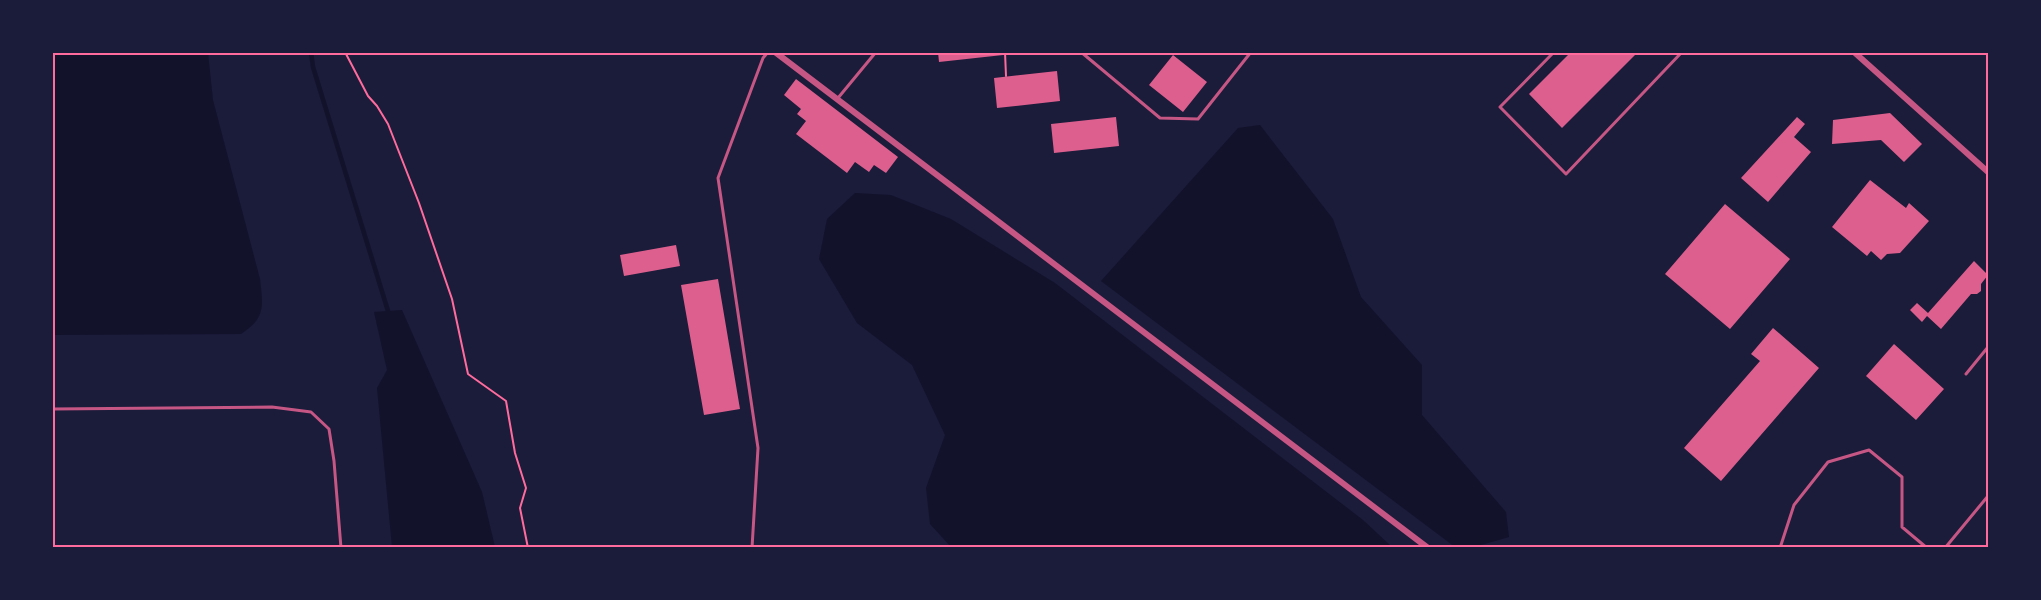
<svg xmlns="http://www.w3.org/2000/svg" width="2041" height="600" font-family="Manrope,sans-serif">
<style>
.water{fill:#12122b}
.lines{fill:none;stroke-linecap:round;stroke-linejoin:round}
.stream{stroke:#12122b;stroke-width:4.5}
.building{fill:#dd5f8e}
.path{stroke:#ff6b9d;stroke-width:2}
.service{stroke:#c65784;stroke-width:3}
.minor{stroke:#c65784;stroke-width:6}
.neatline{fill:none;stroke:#ff6b9d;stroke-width:2}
</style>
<rect width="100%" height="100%" fill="#1b1b3a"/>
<path class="water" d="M 52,53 L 208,53 L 213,100 L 260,279 C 263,306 266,318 241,334 L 53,335 Z
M 1260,125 L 1333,219 L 1361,297 L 1422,365 L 1422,415 L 1506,512 L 1509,537 L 1474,547 L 1455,547 L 1101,281 L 1238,128 Z
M 855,193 L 891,195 L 951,219 L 1055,283 L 1363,520 L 1392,547 L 951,547 L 930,524 L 926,488 L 945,435 L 912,365 L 857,323 L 819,259 L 827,219 Z
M 402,310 L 482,492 L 495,547 L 392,547 L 377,388 L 387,370 L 374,312 Z"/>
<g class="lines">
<path class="stream" d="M 311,52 L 313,67 L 388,311"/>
</g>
<path class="building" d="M 938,52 L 1003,52 L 1003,55 L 939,62 Z
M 1571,52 L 1638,52 L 1562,128 L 1529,94 Z
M 1173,55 L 1207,82 L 1183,112 L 1149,85 Z
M 1057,71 L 1060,101 L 997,108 L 994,78 Z
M 796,79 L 898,157 L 886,173 L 874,165 L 869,172 L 855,162 L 847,173 L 796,134 L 806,121 L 797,114 L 801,109 L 784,95 Z
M 1890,113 L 1922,144 L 1904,162 L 1881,140 L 1832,144 L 1833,120 Z
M 1116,117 L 1119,146 L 1054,153 L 1051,124 Z
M 1797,117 L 1805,124 L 1794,137 L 1811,152 L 1768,202 L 1741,178 Z
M 1870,180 L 1906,208 L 1909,203 L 1929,221 L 1900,253 L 1887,254 L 1881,260 L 1871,251 L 1867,256 L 1832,227 Z
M 1725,204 L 1790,259 L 1730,329 L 1665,274 Z
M 676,245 L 680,266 L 624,276 L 620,255 Z
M 1974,261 L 1988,275 L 1981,284 L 1981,291 L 1977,294 L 1971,294 L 1941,329 L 1927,316 L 1922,322 L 1910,310 L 1917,303 L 1928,313 Z
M 718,279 L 740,409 L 704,415 L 681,285 Z
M 1773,328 L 1819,368 L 1721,481 L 1684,448 L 1760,361 L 1751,354 Z
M 1894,344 L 1944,389 L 1916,420 L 1866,376 Z"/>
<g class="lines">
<path class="path" d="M 345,52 L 368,96 L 377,106 L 388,124 L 419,203 L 452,299 L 468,374 L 506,401 L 515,453 L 526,488 L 520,508 L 528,548
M 1005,52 L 1006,76"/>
<path class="service" d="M 1081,52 L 1160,118 L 1198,119 L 1251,52
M 1554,52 L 1500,107 L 1566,174 L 1682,52
M 838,98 L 876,52
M 1966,374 L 1988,347
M 52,409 L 272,407 L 311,412 L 329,429 L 334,461 L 341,548
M 752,548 L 758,448 L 718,178 L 763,58 L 768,52
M 1780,548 L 1794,505 L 1828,462 L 1869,450 L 1902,477 L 1902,527 L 1927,548
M 1945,548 L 1988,496"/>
<path class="minor" d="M 775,52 L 1428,548
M 1854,52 L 1988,172"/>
</g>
<rect width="2041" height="600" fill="none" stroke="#1b1b3a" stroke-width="108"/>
<rect x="54" y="54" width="1933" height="492" class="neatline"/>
</svg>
